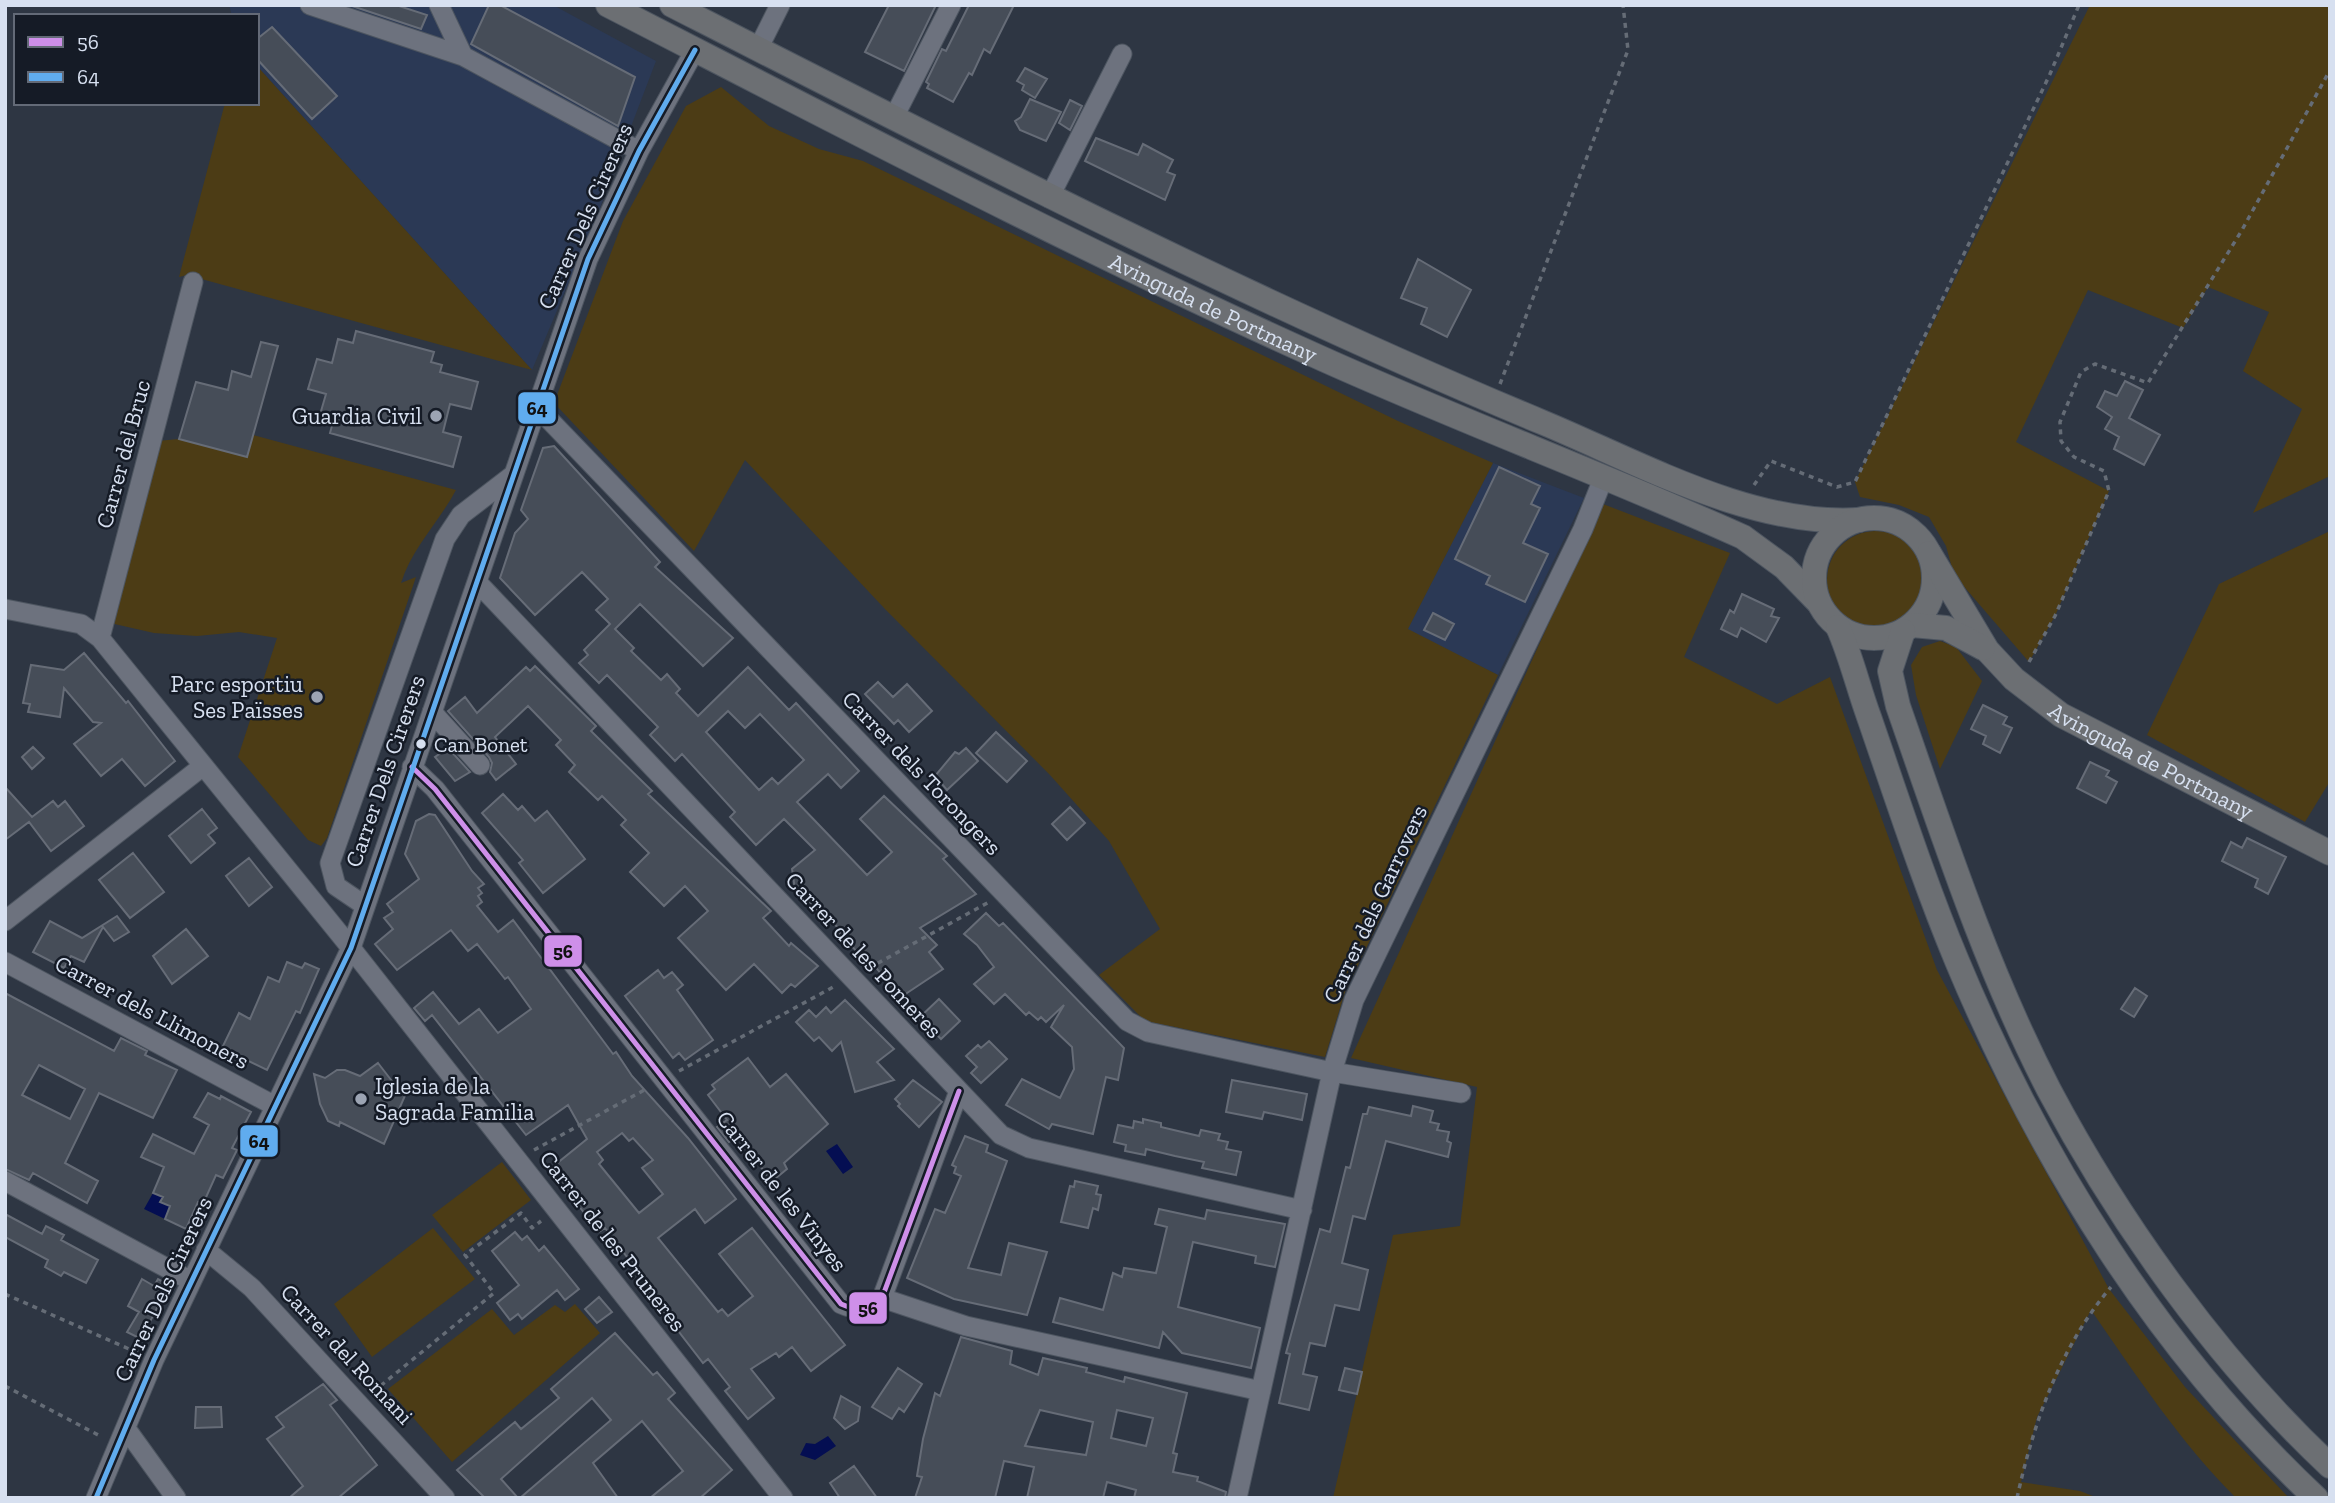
<svg xmlns="http://www.w3.org/2000/svg" width="2335" height="1503" font-family="'Zilla Slab',serif">
<style>
.built{fill:#2b3955}
.green{fill:#4c3c15}
.water{fill:#040e52}
.building{fill:#464d58;stroke:#666c77;stroke-width:2;fill-rule:evenodd}
.lines{fill:none;stroke-linecap:round;stroke-linejoin:round}
.minor-casing{stroke:#4d5560;stroke-width:21}
.major-casing{stroke:#4d5560;stroke-width:26}
.path{stroke:#656c76;stroke-width:3.5;stroke-dasharray:5 5;stroke-linecap:butt}
.minor{stroke:#6d727e;stroke-width:19}
.major{stroke:#6c6f73;stroke-width:24}
.bus-1-casing{stroke:#151b26;stroke-width:10}
.bus-2-casing{stroke:#151b26;stroke-width:10}
.bus-1{stroke:#ce8fe9;stroke-width:5}
.bus-2{stroke:#60acee;stroke-width:5}
.poi-dot{fill:#9ca4b3;stroke:#151b26;stroke-width:2.5}
.bus-dot{fill:#d7e0f0;stroke:#151b26;stroke-width:2.5}
.labels{text-anchor:middle;stroke-width:5;stroke-linejoin:round;paint-order:stroke}
.bus-label{font-size:21px;fill:#d7e0f0;stroke:#151b26;text-anchor:start}
.street-label{font-size:23px;fill:#d7e0f0;stroke:#151b26}
.poi-label{font-size:23px;fill:#d7e0f0;stroke:#151b26;text-anchor:end}
.line-badge{stroke:#151b26;stroke-width:2.5}
.pale-badge-label{font-size:19px;text-anchor:middle;font-weight:bold;fill:#111}
</style>
<rect width="100%" height="100%" fill="#2e3643"/>
<path class="built" d="M 229,5 L 553,5 L 656,61 L 600,208 L 532,370 L 257,66 L 257,16 L 232,16 Z
M 1493,463 L 1584,498 L 1498,675 L 1407,630 Z"/>
<path class="green" d="M 2090,5 L 2330,5 L 2330,476 L 2253,513 L 2302,409 L 2243,371 L 2269,312 L 2208,287 L 2183,328 L 2088,290 L 2016,442 L 2109,491 L 2055,616 L 2029,662 L 1954,575 L 1946,546 L 1929,517 L 1899,505 L 1860,497 L 1855,482 Z
M 257,66 L 532,370 L 187,275 L 179,277 L 225,103 L 257,103 Z
M 721,87 L 769,126 L 819,149 L 863,161 L 1398,421 L 1493,463 L 1408,629 L 1498,675 L 1345,992 L 1325,1057 L 1145,1021 L 1099,975 L 1160,929 L 1109,841 L 1050,775 L 885,609 L 745,460 L 694,551 L 554,403 L 623,221 L 686,106 Z
M 253,435 L 456,490 C 439,522 412,548 401,583 L 416,577 L 327,838 L 321,846 L 308,840 L 238,757 L 277,638 L 239,632 L 197,636 L 154,633 L 97,620 L 146,442 L 179,439 L 247,457 Z
M 1603,504 L 1730,553 L 1684,657 L 1777,704 L 1830,677 L 1937,970 L 2109,1289 L 2185,1387 L 2289,1498 L 2236,1498 C 2180,1442 2136,1375 2091,1310 L 2037,1417 L 2021,1482 L 2080,1491 L 2098,1498 L 1333,1498 L 1393,1235 L 1460,1226 L 1477,1087 L 1351,1058 Z
M1827 580a49 49 0 1 1 98 0a49 49 0 1 1-98 0Z
M 2330,531 L 2330,781 L 2305,822 L 2147,735 L 2219,584 Z
M 1940,641 L 1956,647 L 1982,681 L 1940,769 L 1916,695 L 1911,665 L 1922,647 Z
M 502,1162 L 531,1200 L 463,1252 L 432,1215 Z
M 433,1228 L 475,1279 L 372,1357 L 334,1304 Z
M 575,1304 L 600,1333 L 452,1462 L 388,1389 L 492,1309 L 514,1335 L 555,1305 L 565,1312 Z"/>
<path class="water" d="M 837,1144 L 853,1167 L 843,1174 L 826,1151 Z
M 153,1193 L 163,1197 L 161,1202 L 170,1206 L 165,1219 L 144,1209 Z
M 828,1436 L 836,1446 L 815,1460 L 800,1455 L 806,1443 L 815,1444 Z"/>
<path class="building" d="M 349,5 L 396,5 L 427,15 L 421,29 Z
M 489,5 L 500,5 L 635,77 L 618,126 L 471,44 Z
M 889,5 L 936,5 L 904,71 L 865,52 Z
M 969,5 L 1014,5 L 990,53 L 984,49 L 972,75 L 969,73 L 953,102 L 927,88 L 929,84 L 926,82 L 942,49 L 946,51 Z
M 272,27 L 337,96 L 312,119 L 257,59 L 257,39 Z
M 1025,68 L 1047,79 L 1035,98 L 1022,90 L 1024,85 L 1017,81 Z
M 1030,99 L 1061,112 L 1046,141 L 1020,130 L 1015,121 L 1021,117 Z
M 1070,100 L 1082,106 L 1070,130 L 1059,123 Z
M 1096,138 L 1138,155 L 1143,144 L 1173,160 L 1167,172 L 1175,175 L 1165,200 L 1085,161 Z
M 1418,259 L 1471,290 L 1447,337 L 1421,324 L 1427,308 L 1401,298 Z
M 356,331 L 434,352 L 431,362 L 442,365 L 440,372 L 478,382 L 471,409 L 450,404 L 443,432 L 461,437 L 453,467 L 330,433 L 333,422 L 319,418 L 326,394 L 308,389 L 317,359 L 332,363 L 338,339 L 353,343 Z
M 261,342 L 278,346 L 247,457 L 179,439 L 196,382 L 228,390 L 232,371 L 251,377 Z
M 2125,381 L 2143,390 L 2129,418 L 2160,435 L 2144,465 L 2114,449 L 2119,437 L 2105,429 L 2112,417 L 2097,407 L 2105,391 L 2117,396 Z
M 554,446 L 660,562 L 655,567 L 733,638 L 703,666 L 640,604 L 615,629 L 634,648 L 631,651 L 661,680 L 667,674 L 680,689 L 676,693 L 698,716 L 748,667 L 789,710 L 796,703 L 859,771 L 841,788 L 828,774 L 797,802 L 867,875 L 892,852 L 860,819 L 884,796 L 947,856 L 943,859 L 976,894 L 920,928 L 937,945 L 929,952 L 943,969 L 901,997 L 866,956 L 863,958 L 839,933 L 842,931 L 795,890 L 792,869 L 815,850 L 784,819 L 756,845 L 730,817 L 735,812 L 682,754 L 675,761 L 650,735 L 658,727 L 607,675 L 599,683 L 579,663 L 588,655 L 584,650 L 610,624 L 596,610 L 608,599 L 582,572 L 535,615 L 500,578 L 515,533 L 528,519 L 521,510 L 543,448 ZM 728,711 L 745,728 L 760,714 L 804,760 L 778,784 L 772,778 L 759,790 L 706,732 Z
M 1499,467 L 1540,486 L 1531,504 L 1540,508 L 1523,543 L 1548,554 L 1525,602 L 1486,584 L 1490,576 L 1455,559 Z
M 1742,594 L 1774,609 L 1771,616 L 1779,618 L 1766,642 L 1741,628 L 1737,637 L 1721,629 L 1730,610 L 1734,613 Z
M 1433,613 L 1454,624 L 1445,640 L 1424,630 Z
M 84,653 L 126,703 L 128,701 L 175,761 L 145,786 L 122,759 L 101,776 L 74,744 L 101,723 L 93,722 L 64,688 L 60,717 L 28,712 L 30,704 L 23,703 L 31,665 L 64,670 Z
M 535,666 L 596,726 L 591,731 L 652,791 L 648,794 L 771,911 L 763,918 L 789,946 L 791,943 L 818,966 L 795,987 L 791,984 L 782,993 L 754,964 L 726,990 L 678,938 L 708,911 L 685,886 L 664,906 L 630,872 L 649,853 L 621,825 L 626,820 L 602,796 L 598,800 L 569,772 L 575,765 L 556,745 L 561,740 L 528,706 L 495,737 L 516,764 L 496,780 L 490,772 L 492,763 L 489,757 L 448,711 L 465,697 L 477,713 L 526,667 L 530,671 Z
M 878,682 L 893,697 L 907,684 L 932,711 L 909,732 L 898,720 L 894,724 L 865,694 Z
M 1983,705 L 2007,717 L 2003,724 L 2012,728 L 2000,753 L 1983,744 L 1986,736 L 1971,729 Z
M 996,732 L 1027,761 L 1007,782 L 976,753 Z
M 33,747 L 44,758 L 32,769 L 22,757 Z
M 448,748 L 470,772 L 455,781 L 435,757 Z
M 966,748 L 978,761 L 947,790 L 935,776 L 955,752 L 959,754 Z
M 2090,762 L 2109,771 L 2106,776 L 2117,782 L 2106,803 L 2077,788 Z
M 5,787 L 32,817 L 53,801 L 58,807 L 65,801 L 84,826 L 51,851 L 29,822 L 5,840 Z
M 503,794 L 518,810 L 522,806 L 535,821 L 547,811 L 585,859 L 543,893 L 519,863 L 523,860 L 482,813 Z
M 1070,807 L 1085,823 L 1067,840 L 1052,824 Z
M 202,809 L 217,828 L 208,835 L 215,843 L 191,863 L 169,836 Z
M 429,814 L 435,815 L 472,871 L 484,884 L 478,888 L 482,893 L 478,896 L 482,902 L 477,906 L 498,932 L 513,920 L 613,1054 L 616,1052 L 632,1076 L 688,1138 L 736,1199 L 705,1223 L 695,1209 L 658,1238 L 718,1312 L 722,1309 L 728,1316 L 753,1296 L 719,1254 L 752,1228 L 845,1345 L 811,1371 L 792,1347 L 779,1357 L 776,1353 L 751,1369 L 774,1398 L 748,1419 L 725,1391 L 730,1387 L 708,1359 L 703,1363 L 649,1293 L 652,1290 L 605,1228 L 599,1232 L 550,1169 L 587,1139 L 568,1105 L 526,1135 L 432,1015 L 425,1021 L 414,1008 L 433,992 L 459,1024 L 479,1009 L 498,1033 L 531,1009 L 508,977 L 505,979 L 477,944 L 468,951 L 451,930 L 397,970 L 375,944 L 393,929 L 384,918 L 393,912 L 387,904 L 419,879 L 405,854 L 416,821 ZM 622,1133 L 629,1141 L 633,1138 L 653,1160 L 642,1168 L 663,1194 L 639,1213 L 599,1164 L 603,1160 L 597,1152 Z
M 2247,838 L 2286,857 L 2268,894 L 2255,887 L 2258,879 L 2222,861 L 2231,842 L 2242,848 Z
M 133,853 L 164,892 L 130,918 L 99,880 Z
M 249,858 L 272,887 L 249,906 L 226,876 Z
M 986,913 L 999,926 L 1003,923 L 1124,1048 L 1118,1080 L 1106,1077 L 1093,1134 L 1052,1124 L 1049,1129 L 1006,1105 L 1022,1079 L 1060,1098 L 1074,1069 L 1072,1047 L 1051,1027 L 1064,1005 L 1046,1022 L 1041,1017 L 1038,1020 L 1029,1012 L 1026,1015 L 1005,994 L 994,1004 L 974,984 L 994,967 L 977,945 L 964,934 Z
M 117,916 L 129,932 L 114,941 L 103,927 L 84,962 L 71,956 L 64,968 L 33,952 L 50,921 L 82,938 Z
M 186,929 L 208,956 L 172,984 L 153,956 Z
M 287,962 L 302,968 L 305,963 L 319,969 L 300,1013 L 296,1011 L 267,1070 L 222,1048 L 239,1013 L 250,1019 L 268,977 L 279,982 Z
M 658,970 L 664,978 L 672,972 L 683,985 L 677,990 L 713,1040 L 685,1060 L 679,1053 L 673,1058 L 625,996 Z
M 2135,988 L 2147,996 L 2134,1017 L 2121,1009 Z
M 5,993 L 114,1051 L 121,1038 L 147,1051 L 145,1055 L 177,1070 L 153,1118 L 99,1093 L 65,1163 L 98,1181 L 87,1203 L 33,1173 L 29,1180 L 5,1169 ZM 39,1065 L 85,1089 L 70,1119 L 22,1095 Z
M 939,999 L 960,1021 L 941,1039 L 920,1017 Z
M 845,1000 L 894,1049 L 877,1062 L 894,1080 L 855,1092 L 841,1042 L 832,1051 L 819,1037 L 814,1041 L 796,1022 L 809,1010 L 816,1017 L 826,1007 L 831,1013 Z
M 989,1041 L 1007,1059 L 981,1083 L 971,1073 L 977,1067 L 966,1056 L 978,1045 L 981,1048 Z
M 748,1058 L 770,1087 L 786,1074 L 828,1124 L 784,1163 L 787,1169 L 776,1178 L 771,1172 L 767,1175 L 736,1136 L 729,1142 L 717,1127 L 727,1120 L 708,1095 L 715,1089 L 712,1085 Z
M 378,1063 L 395,1085 L 407,1091 L 384,1144 L 340,1122 L 339,1126 L 328,1121 L 320,1104 L 314,1074 L 325,1078 L 337,1070 L 345,1070 L 360,1076 Z
M 913,1080 L 942,1102 L 919,1127 L 898,1106 L 900,1104 L 895,1099 Z
M 1232,1080 L 1307,1094 L 1302,1120 L 1264,1112 L 1262,1119 L 1226,1112 Z
M 208,1093 L 220,1099 L 221,1096 L 251,1112 L 232,1148 L 237,1150 L 223,1178 L 216,1175 L 203,1204 L 198,1202 L 186,1229 L 165,1219 L 170,1206 L 160,1202 L 163,1197 L 153,1193 L 164,1167 L 141,1157 L 153,1134 L 194,1154 L 209,1125 L 194,1117 Z
M 1413,1106 L 1433,1111 L 1430,1122 L 1439,1124 L 1437,1130 L 1449,1132 L 1447,1141 L 1451,1143 L 1448,1157 L 1386,1141 L 1365,1219 L 1353,1216 L 1342,1263 L 1368,1270 L 1359,1310 L 1335,1305 L 1325,1346 L 1310,1343 L 1303,1374 L 1317,1377 L 1309,1410 L 1279,1403 L 1290,1354 L 1286,1353 L 1320,1229 L 1330,1232 L 1346,1167 L 1350,1168 L 1363,1114 L 1367,1114 L 1369,1107 L 1411,1116 Z
M 1143,1119 L 1161,1123 L 1161,1127 L 1199,1136 L 1201,1130 L 1220,1134 L 1218,1140 L 1228,1142 L 1226,1149 L 1241,1152 L 1236,1175 L 1202,1168 L 1204,1162 L 1175,1156 L 1146,1149 L 1145,1155 L 1125,1151 L 1126,1145 L 1114,1142 L 1118,1125 L 1133,1128 L 1134,1121 L 1143,1123 Z
M 965,1136 L 988,1145 L 986,1152 L 1007,1161 L 968,1268 L 1001,1275 L 1009,1243 L 1047,1252 L 1027,1315 L 954,1299 L 907,1278 L 935,1209 L 945,1213 L 961,1176 L 954,1173 L 956,1167 L 952,1165 Z
M 1075,1181 L 1098,1186 L 1096,1194 L 1101,1195 L 1098,1210 L 1093,1208 L 1088,1228 L 1061,1222 L 1070,1186 L 1074,1187 Z
M 1159,1209 L 1205,1219 L 1207,1210 L 1285,1224 L 1275,1267 L 1255,1263 L 1256,1256 L 1193,1242 L 1178,1307 L 1260,1328 L 1251,1368 L 1182,1353 L 1163,1332 L 1159,1348 L 1053,1322 L 1060,1298 L 1103,1310 L 1113,1273 L 1122,1277 L 1124,1268 L 1156,1273 L 1167,1227 L 1155,1224 Z
M 5,1214 L 42,1234 L 46,1226 L 64,1235 L 61,1240 L 98,1260 L 86,1283 L 64,1272 L 61,1276 L 45,1267 L 48,1260 L 5,1237 Z
M 515,1232 L 522,1240 L 527,1236 L 539,1251 L 544,1246 L 579,1289 L 565,1300 L 557,1290 L 522,1319 L 518,1314 L 510,1320 L 497,1303 L 519,1285 L 492,1251 Z
M 142,1279 L 154,1286 L 158,1279 L 169,1285 L 141,1339 L 127,1332 L 139,1312 L 128,1306 Z
M 599,1297 L 612,1312 L 597,1323 L 585,1309 Z
M 615,1333 L 653,1375 L 657,1372 L 675,1393 L 668,1399 L 732,1470 L 700,1498 L 650,1498 L 683,1471 L 642,1421 L 593,1463 L 618,1498 L 520,1498 L 611,1420 L 592,1398 L 501,1479 L 518,1498 L 485,1498 L 457,1470 L 515,1422 L 521,1429 L 559,1398 L 551,1389 Z
M 961,1337 L 1012,1351 L 1010,1364 L 1038,1375 L 1043,1358 L 1087,1368 L 1086,1372 L 1124,1382 L 1125,1377 L 1187,1393 L 1173,1453 L 1177,1454 L 1173,1472 L 1198,1477 L 1197,1481 L 1226,1492 L 1225,1498 L 1134,1498 L 1136,1490 L 1107,1482 L 1103,1498 L 1027,1498 L 1034,1467 L 1004,1461 L 995,1498 L 915,1498 L 922,1477 L 917,1476 L 923,1439 L 935,1393 L 940,1396 ZM 1040,1410 L 1093,1422 L 1086,1455 L 1025,1446 ZM 1117,1410 L 1153,1418 L 1146,1446 L 1111,1438 Z
M 898,1368 L 922,1384 L 904,1412 L 899,1408 L 892,1419 L 872,1407 Z
M 1345,1368 L 1362,1372 L 1357,1394 L 1339,1390 Z
M 323,1384 L 337,1400 L 330,1405 L 377,1465 L 338,1498 L 289,1498 L 303,1486 L 267,1439 L 284,1427 L 276,1417 Z
M 841,1396 L 860,1407 L 858,1421 L 845,1429 L 834,1418 Z
M 196,1407 L 221,1407 L 222,1427 L 195,1428 Z
M 854,1466 L 877,1498 L 840,1498 L 830,1483 Z"/>
<g class="lines">
<defs>
<path id="minor" d="M 310,5 L 463,56
M 439,5 L 463,56 L 639,151
M 758,49 L 780,5
M 893,119 L 951,5
M 1049,198 L 1122,54
M 535,405 L 1127,1021 L 1148,1032 L 1332,1072 L 1461,1093
M 478,583 L 1001,1135 L 1029,1148 L 1302,1210
M 5,609 L 81,624 L 100,638 L 351,948 L 783,1498
M 100,638 L 193,282
M 432,712 L 480,765
M 412,767 L 435,789 L 841,1304 C 857,1311 870,1312 882,1298 L 959,1091
M 364,905 L 336,886 L 330,863 L 445,539 L 461,515 L 513,475
M 5,921 L 203,766
M 5,962 L 275,1106
M 5,1181 L 191,1281
M 206,1250 L 252,1288 L 445,1498
M 882,1298 L 966,1326 L 1261,1391
M 127,1430 L 176,1498
M 96,1498 L 154,1360 L 351,948 L 588,259 L 639,151 L 695,50
M 1237,1498 L 1332,1072 L 1354,1000 L 1583,529 L 1603,479"/>
<g id="major">
<path id="s1" d="M 608,5 C 842,125 1074,247 1314,355 C 1455,419 1601,473 1743,537 L 1784,567 L 1818,602"/>
<path d="M 672,5 C 960,152 1246,299 1544,423 C 1642,464 1753,527 1859,520"/>
<circle cx="1874" cy="578" r="60"/>
<path id="s2" d="M 1929,553 L 1987,650 L 2014,679 L 2061,715 L 2330,853"/>
<path d="M 1912,625 L 1946,628 L 1983,648"/>
<path d="M 1838,627 C 1851,656 1858,687 1869,717 C 1897,798 1924,882 1957,961 C 2040,1160 2158,1350 2316,1498"/>
<path d="M 1903,631 L 1890,671 L 1898,706 C 1943,835 1986,968 2049,1090 C 2120,1224 2219,1362 2330,1466"/>
</g>
</defs>
<use href="#minor" class="minor-casing"/>
<use href="#major" class="major-casing"/>
<path class="path" d="M 1500,384 L 1628,50 L 1623,5
M 1754,485 L 1771,461 L 1837,487 L 1855,482 L 2050,74 L 2079,5
M 2029,662 L 2055,616 L 2109,491 L 2104,471 L 2074,457 L 2061,441 L 2060,422 L 2081,372 L 2095,364 L 2148,383 L 2242,230 L 2330,70
M 869,968 L 989,902
M 679,1071 L 835,986
M 534,1150 L 648,1088
M 5,1294 L 138,1353
M 5,1386 L 102,1437
M 373,1392 L 494,1293 L 465,1255 L 521,1213 L 532,1228 L 541,1221
M 2017,1498 C 2034,1421 2060,1347 2111,1287"/>
<use href="#minor" class="minor"/>
<use href="#major" class="major"/>
<defs>
<path id="bus-1" d="M 412,767 L 435,789 L 841,1304 C 857,1311 870,1312 882,1298 L 959,1091"/>
<path id="bus-2" d="M 96,1498 L 154,1360 L 351,948 L 588,259 L 639,151 L 695,50"/>
</defs>
<use href="#bus-1" class="bus-1-casing"/>
<use href="#bus-2" class="bus-2-casing"/>
<use href="#bus-1" class="bus-1"/>
<use href="#bus-2" class="bus-2"/>
</g>
<g class="poi-dot">
<circle cx="436" cy="416" r="7"/>
<circle cx="317" cy="697" r="7"/>
<circle cx="361" cy="1099" r="7"/>
</g>
<circle class="bus-dot" cx="421" cy="744" r="6"/>
<g class="labels">
<g class="bus-label">
<text x="434" y="752">Can Bonet</text>
</g>
<g class="street-label">
<text transform="translate(585 216) rotate(-66)" y="8">Carrer Dels Cirerers</text>
<text dy="8" stroke="none"><textPath href="#s1" startOffset="677">Avinguda de Portmany</textPath></text>
<text transform="translate(123 454) rotate(-75)" y="8">Carrer del Bruc</text>
<text dy="8" stroke="none"><textPath href="#s2" startOffset="313">Avinguda de Portmany</textPath></text>
<text transform="translate(385 771) rotate(-71)" y="8">Carrer Dels Cirerers</text>
<text transform="translate(922 773) rotate(46)" y="8">Carrer dels Torongers</text>
<text transform="translate(1375 904) rotate(-65)" y="8">Carrer dels Garrovers</text>
<text transform="translate(864 955) rotate(47)" y="8">Carrer de les Pomeres</text>
<text transform="translate(152 1012) rotate(28)" y="8">Carrer dels Llimoners</text>
<text transform="translate(782 1191) rotate(52)" y="8">Carrer de les Vinyes</text>
<text transform="translate(613 1241) rotate(52)" y="8">Carrer de les Pruneres</text>
<text transform="translate(163 1289) rotate(-65)" y="8">Carrer Dels Cirerers</text>
<text transform="translate(347 1354) rotate(47)" y="8">Carrer del Romani</text>
</g>
<g class="poi-label">
<text x="422" y="424">Guardia Civil</text>
<text x="303" y="692">Parc esportiu<tspan x="303" dy="26">Ses Païsses</tspan></text>
<text x="375" y="1094" text-anchor="start">Iglesia de la<tspan x="375" dy="26">Sagrada Familia</tspan></text>
</g>
</g>
<g class="line-badge">
<rect x="517" y="391" width="40" height="34" rx="7" fill="#60acee"/>
<rect x="543" y="934" width="40" height="34" rx="7" fill="#ce8fe9"/>
<rect x="239" y="1124" width="40" height="34" rx="7" fill="#60acee"/>
<rect x="848" y="1291" width="40" height="34" rx="7" fill="#ce8fe9"/>
</g>
<g class="pale-badge-label">
<text x="537" y="415">64</text>
<text x="563" y="958">56</text>
<text x="259" y="1148">64</text>
<text x="868" y="1315">56</text>
</g>
<rect width="2335" height="1503" fill="none" stroke="#d7e0f0" stroke-width="14"/>
<rect x="14" y="14" width="245" height="91" fill="#151b26" stroke="#636a77" stroke-width="2"/>
<rect x="28" y="37" width="35" height="10" fill="#ce8fe9" stroke="#636a77" stroke-width="2"/>
<text x="77" y="49" font-size="21" fill="#d7e0f0">56</text>
<rect x="28" y="72" width="35" height="10" fill="#60acee" stroke="#636a77" stroke-width="2"/>
<text x="77" y="84" font-size="21" fill="#d7e0f0">64</text>
</svg>
